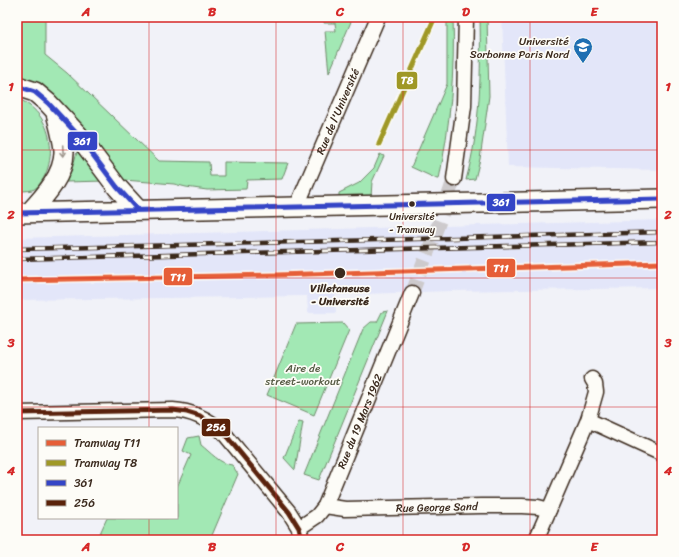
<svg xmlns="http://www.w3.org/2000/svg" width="679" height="557" font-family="Sriracha,sans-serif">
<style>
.built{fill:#e3e6f9}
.green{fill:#a2e8b4;stroke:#6e8969}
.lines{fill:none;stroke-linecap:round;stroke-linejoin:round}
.street-tunnel{stroke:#cdcacc;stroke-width:14;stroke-dasharray:14 7;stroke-linecap:butt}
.street-casing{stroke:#3b2a1e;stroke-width:17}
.secondary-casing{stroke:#3b2a1e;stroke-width:22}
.street{stroke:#fdfcf7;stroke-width:14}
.secondary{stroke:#fdfcf7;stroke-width:19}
.rail-casing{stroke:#3b2a1e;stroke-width:4.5}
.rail{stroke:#fdfcf7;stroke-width:3;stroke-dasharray:9;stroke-linecap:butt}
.bus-1-casing{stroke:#fdfcf7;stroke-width:8}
.bus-2-casing{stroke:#fdfcf7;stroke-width:8}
.bus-1{stroke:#3445c6;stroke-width:5}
.bus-2{stroke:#5a2209;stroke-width:5}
.tram-1-casing{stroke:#fdfcf7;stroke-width:8}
.tram-2-casing{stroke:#fdfcf7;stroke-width:8}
.tram-1{stroke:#e65e37;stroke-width:5}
.tram-2{stroke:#9f9825;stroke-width:5}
.oneway{stroke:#9c938a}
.grid{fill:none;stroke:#d62828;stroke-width:1;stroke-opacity:0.55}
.bus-dot{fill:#3b2a1e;stroke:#fdfcf7;stroke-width:1.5}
.labels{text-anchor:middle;stroke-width:3.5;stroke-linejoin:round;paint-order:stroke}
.bus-label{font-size:10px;fill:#3b2a1e;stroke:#fdfcf7}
.poi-label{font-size:11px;fill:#3b2a1e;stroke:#fdfcf7;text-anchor:end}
.street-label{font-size:11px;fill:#3b2a1e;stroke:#fdfcf7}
.stop-label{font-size:11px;font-weight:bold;fill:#3b2a1e;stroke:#fdfcf7}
.park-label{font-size:11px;fill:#555a44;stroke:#fdfcf7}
.line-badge{stroke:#fdfcf7;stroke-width:1.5}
.badge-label{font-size:11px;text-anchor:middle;font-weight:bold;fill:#fff}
.neatline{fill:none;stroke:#d62828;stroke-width:1.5}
.grid-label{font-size:13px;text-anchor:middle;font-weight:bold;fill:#d62828}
</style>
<rect width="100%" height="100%" fill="#f1f2f8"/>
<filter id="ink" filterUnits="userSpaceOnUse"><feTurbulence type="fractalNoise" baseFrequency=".025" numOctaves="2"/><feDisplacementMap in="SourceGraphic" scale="8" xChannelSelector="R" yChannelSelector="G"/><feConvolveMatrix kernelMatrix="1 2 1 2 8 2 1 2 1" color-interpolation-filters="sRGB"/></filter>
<g filter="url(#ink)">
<path class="built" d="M 502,17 L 662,17 L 662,170 L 508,167 Z
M 662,220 L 662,288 L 451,291 L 335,295 L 336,313 L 308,313 L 307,296 L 17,300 L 17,238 Z"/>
<path class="green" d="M 17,17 L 45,17 L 45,55 L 67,73 L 159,161 L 209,162 L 210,176 L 224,176 L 224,162 L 288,163 L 282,179 L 247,180 L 246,189 L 207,190 L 186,187 L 174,184 L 124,180 L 93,141 L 17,78 Z
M 325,17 L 353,17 L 329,73 L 325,31 L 336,31 L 335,23 L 324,23 Z
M 441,17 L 453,17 C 455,72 450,125 439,179 L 437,179 L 411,167 L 447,84 L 447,20 Z
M 480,17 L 487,17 L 489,96 L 480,159 L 475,179 L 466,180 C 481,126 481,72 480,17 Z
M 17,98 C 28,103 39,112 44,123 C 53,140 53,165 41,182 C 39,185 36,189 32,190 C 28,191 22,191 17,191 Z
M 77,152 L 105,181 L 66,182 L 72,169 Z
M 380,154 L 384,156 L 372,182 L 371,197 L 339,198 L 339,193 L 359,183 L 374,168 Z
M 388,311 L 319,480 L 304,475 L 363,329 L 371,322 L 377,322 L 382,312 Z
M 343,323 L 349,330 L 314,415 L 267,395 L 296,324 Z
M 299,421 L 303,422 L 295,470 L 284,458 Z
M 199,436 L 201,445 C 210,452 220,464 232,465 L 238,474 L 210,540 L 97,540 L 107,518 L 177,518 L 177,487 L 191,455 L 183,451 L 188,438 Z"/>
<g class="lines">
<path class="street-tunnel" d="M 412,293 L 440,220 L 454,179"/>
<defs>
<g id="street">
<path d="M 454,179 L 464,106 L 466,17"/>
<path id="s1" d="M 297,206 L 378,17"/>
<path d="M 17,413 L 173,410 C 193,411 208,419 223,432 L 289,512 L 299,528 L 302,540"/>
<path d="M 588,420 L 662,454"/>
<path id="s2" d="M 325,506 L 345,509 L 481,506 L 522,506 L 538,507 L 549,510"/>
<path id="s3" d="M 299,528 L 317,516 L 325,506 L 412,293"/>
<path d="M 536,540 L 588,420 L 596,392 L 595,384 L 592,379"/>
</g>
<path id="secondary" d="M 17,86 L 35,92 L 48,103 L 78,135 L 117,187 L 137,209
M 30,212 C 45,196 65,174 64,150 C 63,138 59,125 56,113
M 17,213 L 662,199"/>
</defs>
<use href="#street" class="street-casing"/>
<use href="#secondary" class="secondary-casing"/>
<use href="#street" class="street"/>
<use href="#secondary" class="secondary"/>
<defs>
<path id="rail" d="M 17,249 L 456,238 L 662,232
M 17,259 L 662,242"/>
</defs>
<use href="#rail" class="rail-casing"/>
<use href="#rail" class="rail"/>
<defs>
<path id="bus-1" d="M 17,86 L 35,92 L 48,103 L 78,135 L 117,187 L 137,209
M 17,213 L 662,199"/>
<path id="bus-2" d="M 17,413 L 173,410 L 187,412 L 200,416 L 223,432 L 289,512 L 299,528 L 302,540"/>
</defs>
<use href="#bus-1" class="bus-1-casing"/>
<use href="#bus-2" class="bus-2-casing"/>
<use href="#bus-1" class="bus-1"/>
<use href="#bus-2" class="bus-2"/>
<defs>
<path id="tram-1" d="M 17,280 L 277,275 L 662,263"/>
<path id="tram-2" d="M 379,144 L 435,17"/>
</defs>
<use href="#tram-1" class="tram-1-casing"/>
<use href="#tram-2" class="tram-2-casing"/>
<use href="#tram-1" class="tram-1"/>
<use href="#tram-2" class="tram-2"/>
</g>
<defs><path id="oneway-shaft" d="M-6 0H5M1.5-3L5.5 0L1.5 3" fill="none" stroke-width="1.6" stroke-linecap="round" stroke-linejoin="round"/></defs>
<use class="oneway" href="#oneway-shaft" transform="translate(63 151) rotate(87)"/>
</g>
<path class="grid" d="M 149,17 L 149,428M 276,17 L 276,540M 403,17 L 403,540M 530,17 L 530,540M 17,150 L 662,150M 17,278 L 662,278M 17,407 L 662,407M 149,518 L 149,540"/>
<defs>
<symbol id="university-pin" viewBox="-11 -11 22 30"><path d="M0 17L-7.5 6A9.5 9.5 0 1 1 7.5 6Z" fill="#1f6fb2" stroke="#fdfcf7"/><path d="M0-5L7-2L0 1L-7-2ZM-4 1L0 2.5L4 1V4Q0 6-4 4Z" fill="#fff"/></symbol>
</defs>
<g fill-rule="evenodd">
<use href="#university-pin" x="572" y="36" width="22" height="30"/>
</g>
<g class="bus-dot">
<circle cx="412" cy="204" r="3.5"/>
<circle cx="340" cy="273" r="6"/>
</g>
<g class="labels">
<g class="bus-label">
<text x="412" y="220">Université<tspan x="412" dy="13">- Tramway</tspan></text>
</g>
<g class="poi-label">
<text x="569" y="45">Université<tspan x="569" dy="13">Sorbonne Paris Nord</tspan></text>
</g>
<g class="street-label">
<text dy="4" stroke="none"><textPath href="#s1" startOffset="103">Rue de l'Université</textPath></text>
<text dy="4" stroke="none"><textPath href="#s3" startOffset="126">Rue du 19 Mars 1962</textPath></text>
<text dy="4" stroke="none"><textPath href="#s2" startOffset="112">Rue George Sand</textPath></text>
</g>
<g class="stop-label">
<text x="340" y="292">Villetaneuse<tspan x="340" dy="13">- Université</tspan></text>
</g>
<g class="park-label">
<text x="303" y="372">Aire de<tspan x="303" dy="13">street-workout</tspan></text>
</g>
</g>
<g class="line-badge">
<rect x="396" y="71" width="22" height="19" rx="4" fill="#9f9825"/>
<rect x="67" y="131" width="31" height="20" rx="4" fill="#3445c6"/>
<rect x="486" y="193" width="30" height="19" rx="4" fill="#3445c6"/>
<rect x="486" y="258" width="30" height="20" rx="4" fill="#e65e37"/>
<rect x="163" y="267" width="30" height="19" rx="4" fill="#e65e37"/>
<rect x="201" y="418" width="30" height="19" rx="4" fill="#5a2209"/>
</g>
<g class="badge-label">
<text x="407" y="84">T8</text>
<text x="82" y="145">361</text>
<text x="501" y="206">361</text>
<text x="501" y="272">T11</text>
<text x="178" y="281">T11</text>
<text x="216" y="431">256</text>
</g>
<rect width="679" height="557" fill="none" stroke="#fdfcf7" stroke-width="44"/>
<rect x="38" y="427" width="140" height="92" fill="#fdfcf7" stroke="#afa8a0"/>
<rect x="46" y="440" width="20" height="6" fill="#e65e37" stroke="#afa8a0"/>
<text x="74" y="447" font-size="12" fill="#3b2a1e">Tramway T11</text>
<rect x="46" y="460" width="20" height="6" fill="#9f9825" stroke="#afa8a0"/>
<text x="74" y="467" font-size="12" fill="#3b2a1e">Tramway T8</text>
<rect x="46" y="480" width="20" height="6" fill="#3445c6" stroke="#afa8a0"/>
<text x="74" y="487" font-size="12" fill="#3b2a1e">361</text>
<rect x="46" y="500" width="20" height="6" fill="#5a2209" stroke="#afa8a0"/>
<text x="74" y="507" font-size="12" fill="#3b2a1e">256</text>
<rect x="22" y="22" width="635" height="513" class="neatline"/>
<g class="grid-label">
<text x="86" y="16">A</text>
<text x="212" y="16">B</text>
<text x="340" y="16">C</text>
<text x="466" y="16">D</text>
<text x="594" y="16">E</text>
<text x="11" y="91">1</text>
<text x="668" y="91">1</text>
<text x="11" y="219">2</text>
<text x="668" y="219">2</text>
<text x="11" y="347">3</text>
<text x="668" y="347">3</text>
<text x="11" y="475">4</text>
<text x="668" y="475">4</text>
<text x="86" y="551">A</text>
<text x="212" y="551">B</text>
<text x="340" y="551">C</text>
<text x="466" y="551">D</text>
<text x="594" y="551">E</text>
</g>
</svg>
